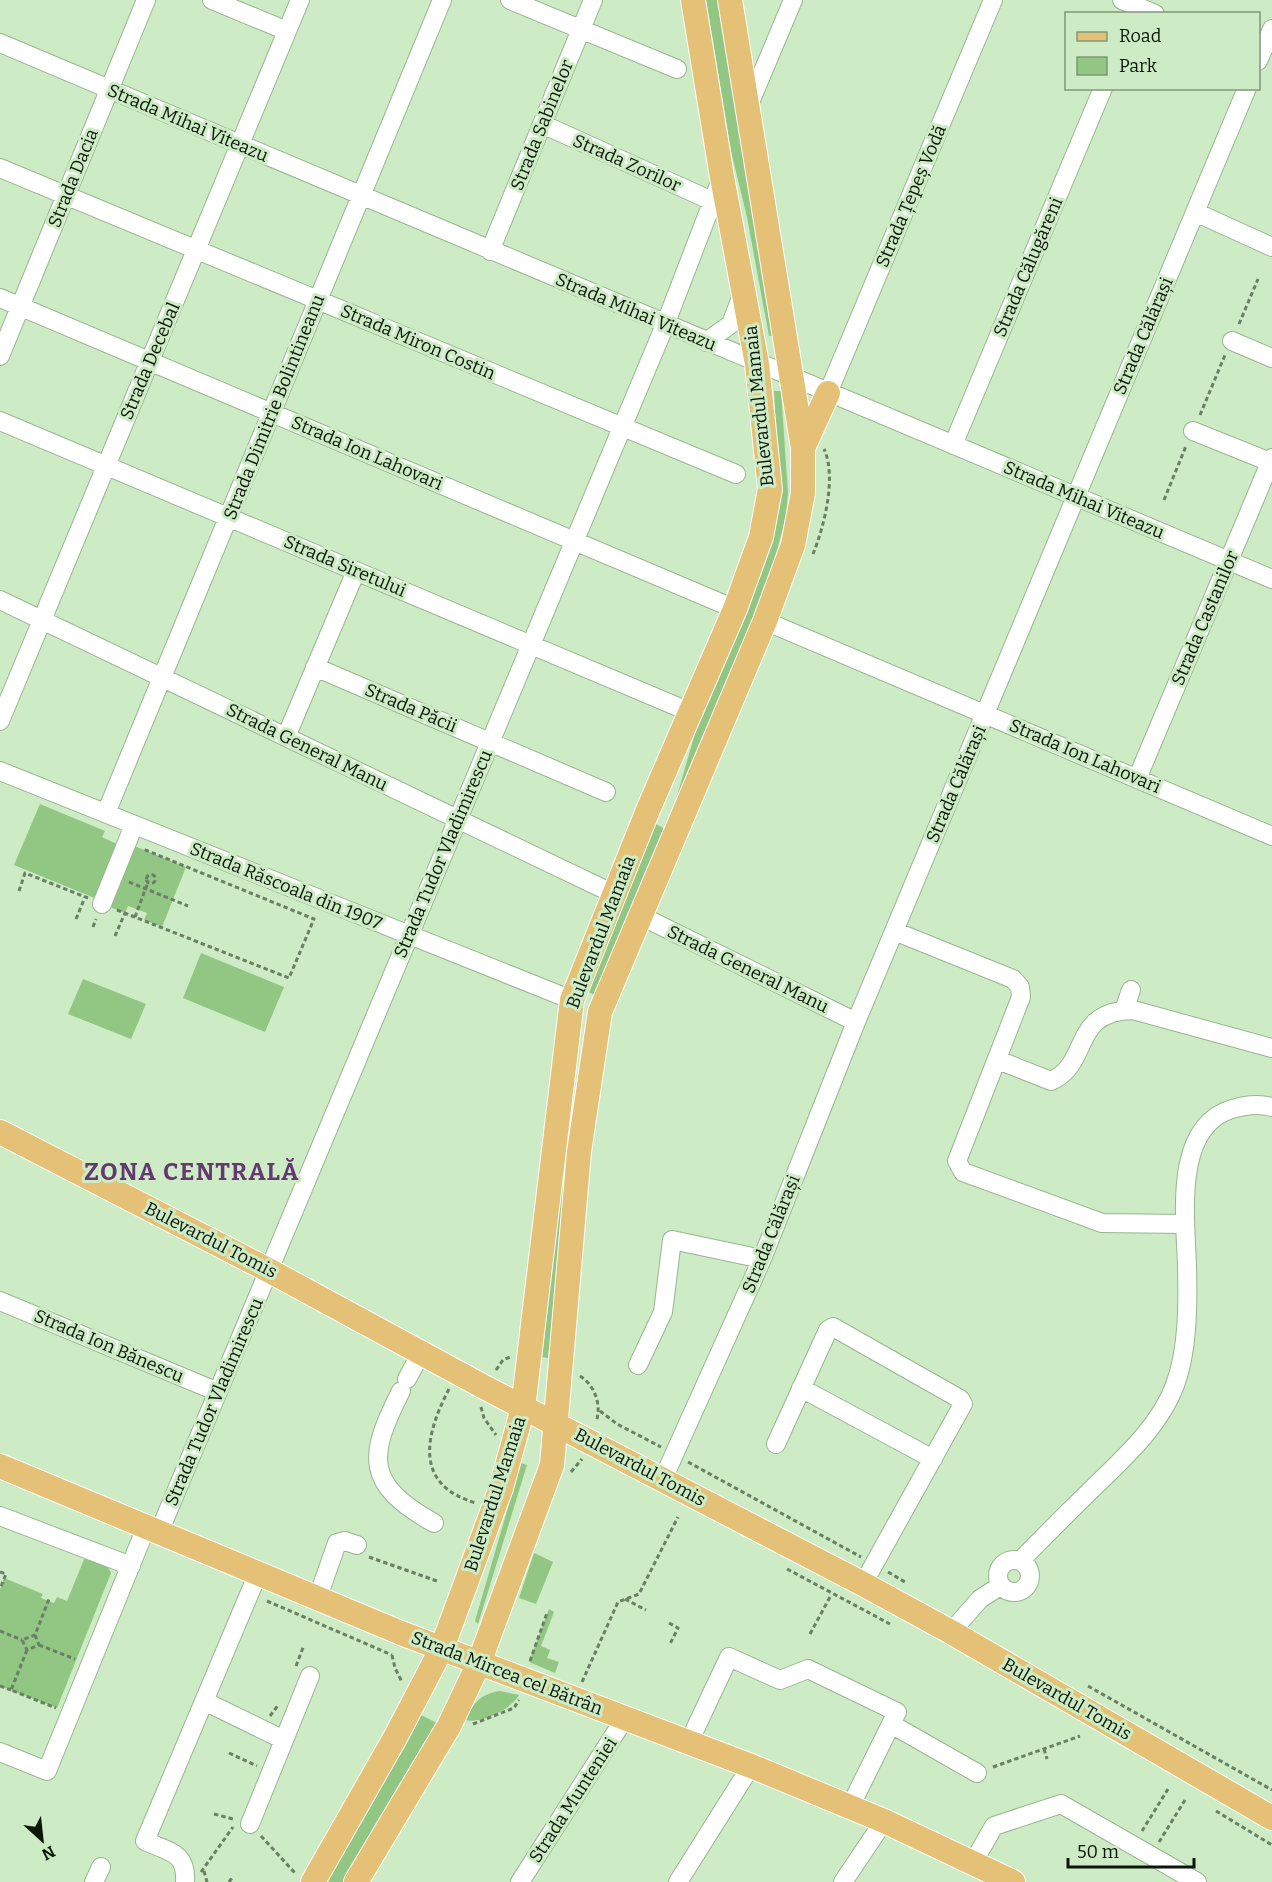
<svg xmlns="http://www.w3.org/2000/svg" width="1272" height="1882" font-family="Bitter,serif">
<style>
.green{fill:#91c683}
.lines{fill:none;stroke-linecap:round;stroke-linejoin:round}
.minor-casing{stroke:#98b590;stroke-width:20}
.major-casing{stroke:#fff;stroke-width:26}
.path{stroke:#6b7f65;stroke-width:3;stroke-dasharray:4.5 3;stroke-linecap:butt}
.minor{stroke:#fff;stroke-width:18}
.major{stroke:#e4c177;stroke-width:24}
.labels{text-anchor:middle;stroke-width:6;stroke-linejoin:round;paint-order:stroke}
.street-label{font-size:18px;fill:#0c1609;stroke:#cdecc5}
.district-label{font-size:24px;font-weight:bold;letter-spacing:1.5px;fill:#643970;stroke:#cdecc5}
</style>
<rect width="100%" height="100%" fill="#cdecc5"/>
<path class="green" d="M 706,0 L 719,0 L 775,336 L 769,336 L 747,217 L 731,151 Z
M 774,391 L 781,391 L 788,493 L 786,516 L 769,582 L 671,817 L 777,447 Z
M 40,804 L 105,831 L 102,837 L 119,845 L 97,899 L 14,865 Z
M 654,823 L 667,830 L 596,996 L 583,989 Z
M 127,843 L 186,867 L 162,927 L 144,920 L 147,913 L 128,906 L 125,913 L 102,904 Z
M 201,953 L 284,987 L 265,1032 L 183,998 Z
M 83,979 L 146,1004 L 131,1039 L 68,1014 Z
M 569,1115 L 573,1129 L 564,1224 L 548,1358 L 542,1357 Z
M 521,1463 L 527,1465 L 478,1624 L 475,1621 Z
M 534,1553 L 553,1562 L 536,1604 L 519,1598 Z
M 85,1557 L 108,1567 L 111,1573 L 57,1708 L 0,1686 L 0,1589 L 4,1578 L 43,1594 L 41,1598 L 54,1603 L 57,1597 L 67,1601 Z
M 549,1609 L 554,1612 L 541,1646 L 550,1650 L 547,1658 L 559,1662 L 555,1673 L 529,1662 Z
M 500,1691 L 519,1695 C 511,1709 482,1724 466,1720 C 473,1702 481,1694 500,1691 Z
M 421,1715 L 437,1723 L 433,1732 L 344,1882 L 325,1882 Z"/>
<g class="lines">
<defs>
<path id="minor" d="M 212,0 L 287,31
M 510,0 L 677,69
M 1122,0 L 1155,14
M 0,43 L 1272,579
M 1258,61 L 1272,29
M 748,107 L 793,0
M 542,124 L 712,201
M 0,168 L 736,474
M 1195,212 L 1272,247
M 490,251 L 593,0
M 0,298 L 735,609
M 1232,341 L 1272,358
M 706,342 L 731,324 L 744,290
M 0,356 L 146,0
M 828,393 L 993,0
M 0,421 L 690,712
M 1193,431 L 1270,462
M 953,445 L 1103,88
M 0,600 L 614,894
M 765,621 L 1272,836
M 315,667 L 606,792
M 0,721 L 300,0
M 286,737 L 356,571
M 0,771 L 572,1000
M 1137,779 L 1272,458
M 106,813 L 442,0
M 102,904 L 134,825
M 641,916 L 856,1022
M 894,931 L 1013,979 L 1020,987 L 1021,997 L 957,1161 L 963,1172 L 1102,1223 L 1185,1224
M 1124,1010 L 1131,990
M 998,1060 L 1051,1081 C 1091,1064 1070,1011 1133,1010 L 1272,1048
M 0,1301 L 218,1392
M 638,1365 L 663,1312 L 672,1240 L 762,1259
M 407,1379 L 421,1353
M 801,1388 L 933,1459
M 401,1391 C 368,1456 364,1484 434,1523
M 776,1444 L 828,1330 L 833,1327 L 960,1399 L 963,1404 L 863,1584
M 663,1479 L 762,1259 L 856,1022 L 1247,88
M 0,1516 L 131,1566
M 160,1530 L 665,325 L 722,177
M998 1576a16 16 0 1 1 32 0a16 16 0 1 1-32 0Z
M 1020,1561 C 1041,1540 1062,1518 1084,1497 C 1117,1464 1159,1429 1175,1385 C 1188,1350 1188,1304 1187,1267 C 1186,1220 1172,1127 1232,1109 C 1245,1105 1258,1103 1272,1107
M 318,1597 L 337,1543 L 345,1541 L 357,1545
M 951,1632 L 980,1599 L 1000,1586
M 204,1701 L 284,1740
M 891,1724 L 977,1773
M 689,1742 L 729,1657 L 780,1680 L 808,1669 L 897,1712 L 850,1807
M 0,1752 L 47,1771 L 147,1525
M 250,1824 L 310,1676
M 974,1861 L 994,1826 L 1061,1804 L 1197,1882
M 94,1882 L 101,1867
M 185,1882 C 187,1852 169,1852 145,1841 L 259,1571
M 520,1882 L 625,1718
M 678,1882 L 751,1766
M 843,1882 L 884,1821"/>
<path id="major" d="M 803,448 L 828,393
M 0,1132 L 270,1271 L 484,1387 L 863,1584 L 951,1632 L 1272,1818
M 0,1466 L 401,1633 L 751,1766 L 884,1821 L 1013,1882
M 313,1882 L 396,1736 L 442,1648 L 501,1488 L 523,1408 L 572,1000 L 648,810 L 735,609 L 761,537 L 770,489 L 757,364 L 722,177 L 693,0
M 356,1882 L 449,1726 L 479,1663 L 552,1465 L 579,1152 L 600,1012 L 765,621 L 793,545 L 803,493 L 803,448 L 730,0"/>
</defs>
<use href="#minor" class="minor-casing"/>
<use href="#major" class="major-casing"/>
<path class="path" d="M 1239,324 L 1258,279
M 1200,415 L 1225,355
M 1164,500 L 1186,446
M 813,554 C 824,527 837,477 824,449
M146.5 879a4.5 4.5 0 1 1 9 0a4.5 4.5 0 1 1-9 0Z
M 129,882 L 188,906
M 19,891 L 25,873 L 88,898
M 117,910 L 289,978 L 314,919 L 143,849
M 135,917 L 148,882
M 76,919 L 85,897
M 93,927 L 96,919
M 115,936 L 125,913
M 496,1370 L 503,1360 L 510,1357
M 580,1376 C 595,1385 602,1406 596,1422
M 449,1389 C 425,1435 413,1485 476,1503
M 481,1407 L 484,1418 L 496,1435
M 600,1411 L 617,1424 L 661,1447
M 688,1462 L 861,1557
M 571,1472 L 582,1459
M 369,1557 L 437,1581
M 787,1569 L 890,1624
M 0,1572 L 6,1574 L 0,1589
M 888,1572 L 905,1582
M 625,1599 L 646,1610
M 267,1601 L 392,1655
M 669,1623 L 678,1628 L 670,1644
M 0,1631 L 22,1640
M 810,1634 L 830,1597
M 35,1635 L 39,1645 L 27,1650 L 22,1640 L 35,1635 L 49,1599
M 39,1645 L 75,1659
M 27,1650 L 11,1690 L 56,1708
M 392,1655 L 395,1668 L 402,1682
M 530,1661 L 547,1613
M 296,1666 L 304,1645
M 582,1682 L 618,1602 L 639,1594 L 678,1517
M 0,1686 L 11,1690
M 1088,1686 L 1272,1790
M 270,1716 L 279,1704
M 473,1724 L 514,1708 L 519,1700
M 1044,1749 L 1047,1759
M 229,1753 L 257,1766
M 993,1767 L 1080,1736
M 1216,1811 L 1272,1845
M 214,1814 L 233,1819
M 1142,1831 L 1168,1789
M 261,1836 L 295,1873
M 1159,1842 L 1185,1800
M 204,1871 L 207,1882
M 201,1872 L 233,1827
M 229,1882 L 232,1878"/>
<use href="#minor" class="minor"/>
<use href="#major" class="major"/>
</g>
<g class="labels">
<g class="street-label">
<text transform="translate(188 123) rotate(23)" y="6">Strada Mihai Viteazu</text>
<text transform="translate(542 125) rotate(-68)" y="6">Strada Sabinelor</text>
<text transform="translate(627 163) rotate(24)" y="6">Strada Zorilor</text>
<text transform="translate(73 178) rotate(-68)" y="6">Strada Dacia</text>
<text transform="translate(911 196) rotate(-67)" y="6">Strada Țepeș Vodă</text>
<text transform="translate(1028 267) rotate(-67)" y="6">Strada Călugăreni</text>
<text transform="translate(636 312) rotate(23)" y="6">Strada Mihai Viteazu</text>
<text transform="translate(1143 336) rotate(-67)" y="6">Strada Călărași</text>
<text transform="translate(418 342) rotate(23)" y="6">Strada Miron Costin</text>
<text transform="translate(150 361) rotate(-67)" y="6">Strada Decebal</text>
<text transform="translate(759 406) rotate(-96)" y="6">Bulevardul Mamaia</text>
<text transform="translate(274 407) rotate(-68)" y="6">Strada Dimitrie Bolintineanu</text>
<text transform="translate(367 453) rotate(23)" y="6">Strada Ion Lahovari</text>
<text transform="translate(1084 500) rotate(23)" y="6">Strada Mihai Viteazu</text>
<text transform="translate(345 566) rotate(23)" y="6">Strada Siretului</text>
<text transform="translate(1205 618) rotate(-67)" y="6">Strada Castanilor</text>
<text transform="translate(411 708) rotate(23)" y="6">Strada Păcii</text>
<text transform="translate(307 747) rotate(26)" y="6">Strada General Manu</text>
<text transform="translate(1085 756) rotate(23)" y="6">Strada Ion Lahovari</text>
<text transform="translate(956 784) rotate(-67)" y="6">Strada Călărași</text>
<text transform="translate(443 854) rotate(-67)" y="6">Strada Tudor Vladimirescu</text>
<text transform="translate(286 886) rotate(22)" y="6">Strada Răscoala din 1907</text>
<text transform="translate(601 932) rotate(-69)" y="6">Bulevardul Mamaia</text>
<text transform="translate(748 969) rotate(26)" y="6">Strada General Manu</text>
<text transform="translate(771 1234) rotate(-68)" y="6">Strada Călărași</text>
<text transform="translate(211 1240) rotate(27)" y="6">Bulevardul Tomis</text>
<text transform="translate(109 1346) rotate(23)" y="6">Strada Ion Bănescu</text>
<text transform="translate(214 1402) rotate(-67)" y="6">Strada Tudor Vladimirescu</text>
<text transform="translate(640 1467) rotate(28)" y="6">Bulevardul Tomis</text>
<text transform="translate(495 1494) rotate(-72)" y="6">Bulevardul Mamaia</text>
<text transform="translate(507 1673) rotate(21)" y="6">Strada Mircea cel Bătrân</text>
<text transform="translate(1067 1699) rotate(30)" y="6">Bulevardul Tomis</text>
<text transform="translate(573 1800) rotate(-57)" y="6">Strada Munteniei</text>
</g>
<g class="district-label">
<text x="192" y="1180">ZONA CENTRALĂ</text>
</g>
</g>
<rect x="1065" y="12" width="195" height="78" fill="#cdecc5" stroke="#80967a" stroke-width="1.5"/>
<rect x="1077" y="32" width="30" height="9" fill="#e4c177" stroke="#80967a" stroke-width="1.5"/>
<text x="1119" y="42" font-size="18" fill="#0c1609">Road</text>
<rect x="1077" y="57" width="30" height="18" fill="#91c683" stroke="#80967a" stroke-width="1.5"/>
<text x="1119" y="72" font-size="18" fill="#0c1609">Park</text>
<g transform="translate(42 1840) rotate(153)" stroke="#cdecc5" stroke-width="4.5" paint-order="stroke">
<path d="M0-4.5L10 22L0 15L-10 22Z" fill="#0c1609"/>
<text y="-9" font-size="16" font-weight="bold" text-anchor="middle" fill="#0c1609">N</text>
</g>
<path d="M1068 1858v9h126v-9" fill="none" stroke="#0c1609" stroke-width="3"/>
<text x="1077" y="1858" font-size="18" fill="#0c1609" stroke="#cdecc5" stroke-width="4.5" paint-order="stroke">50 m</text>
</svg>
